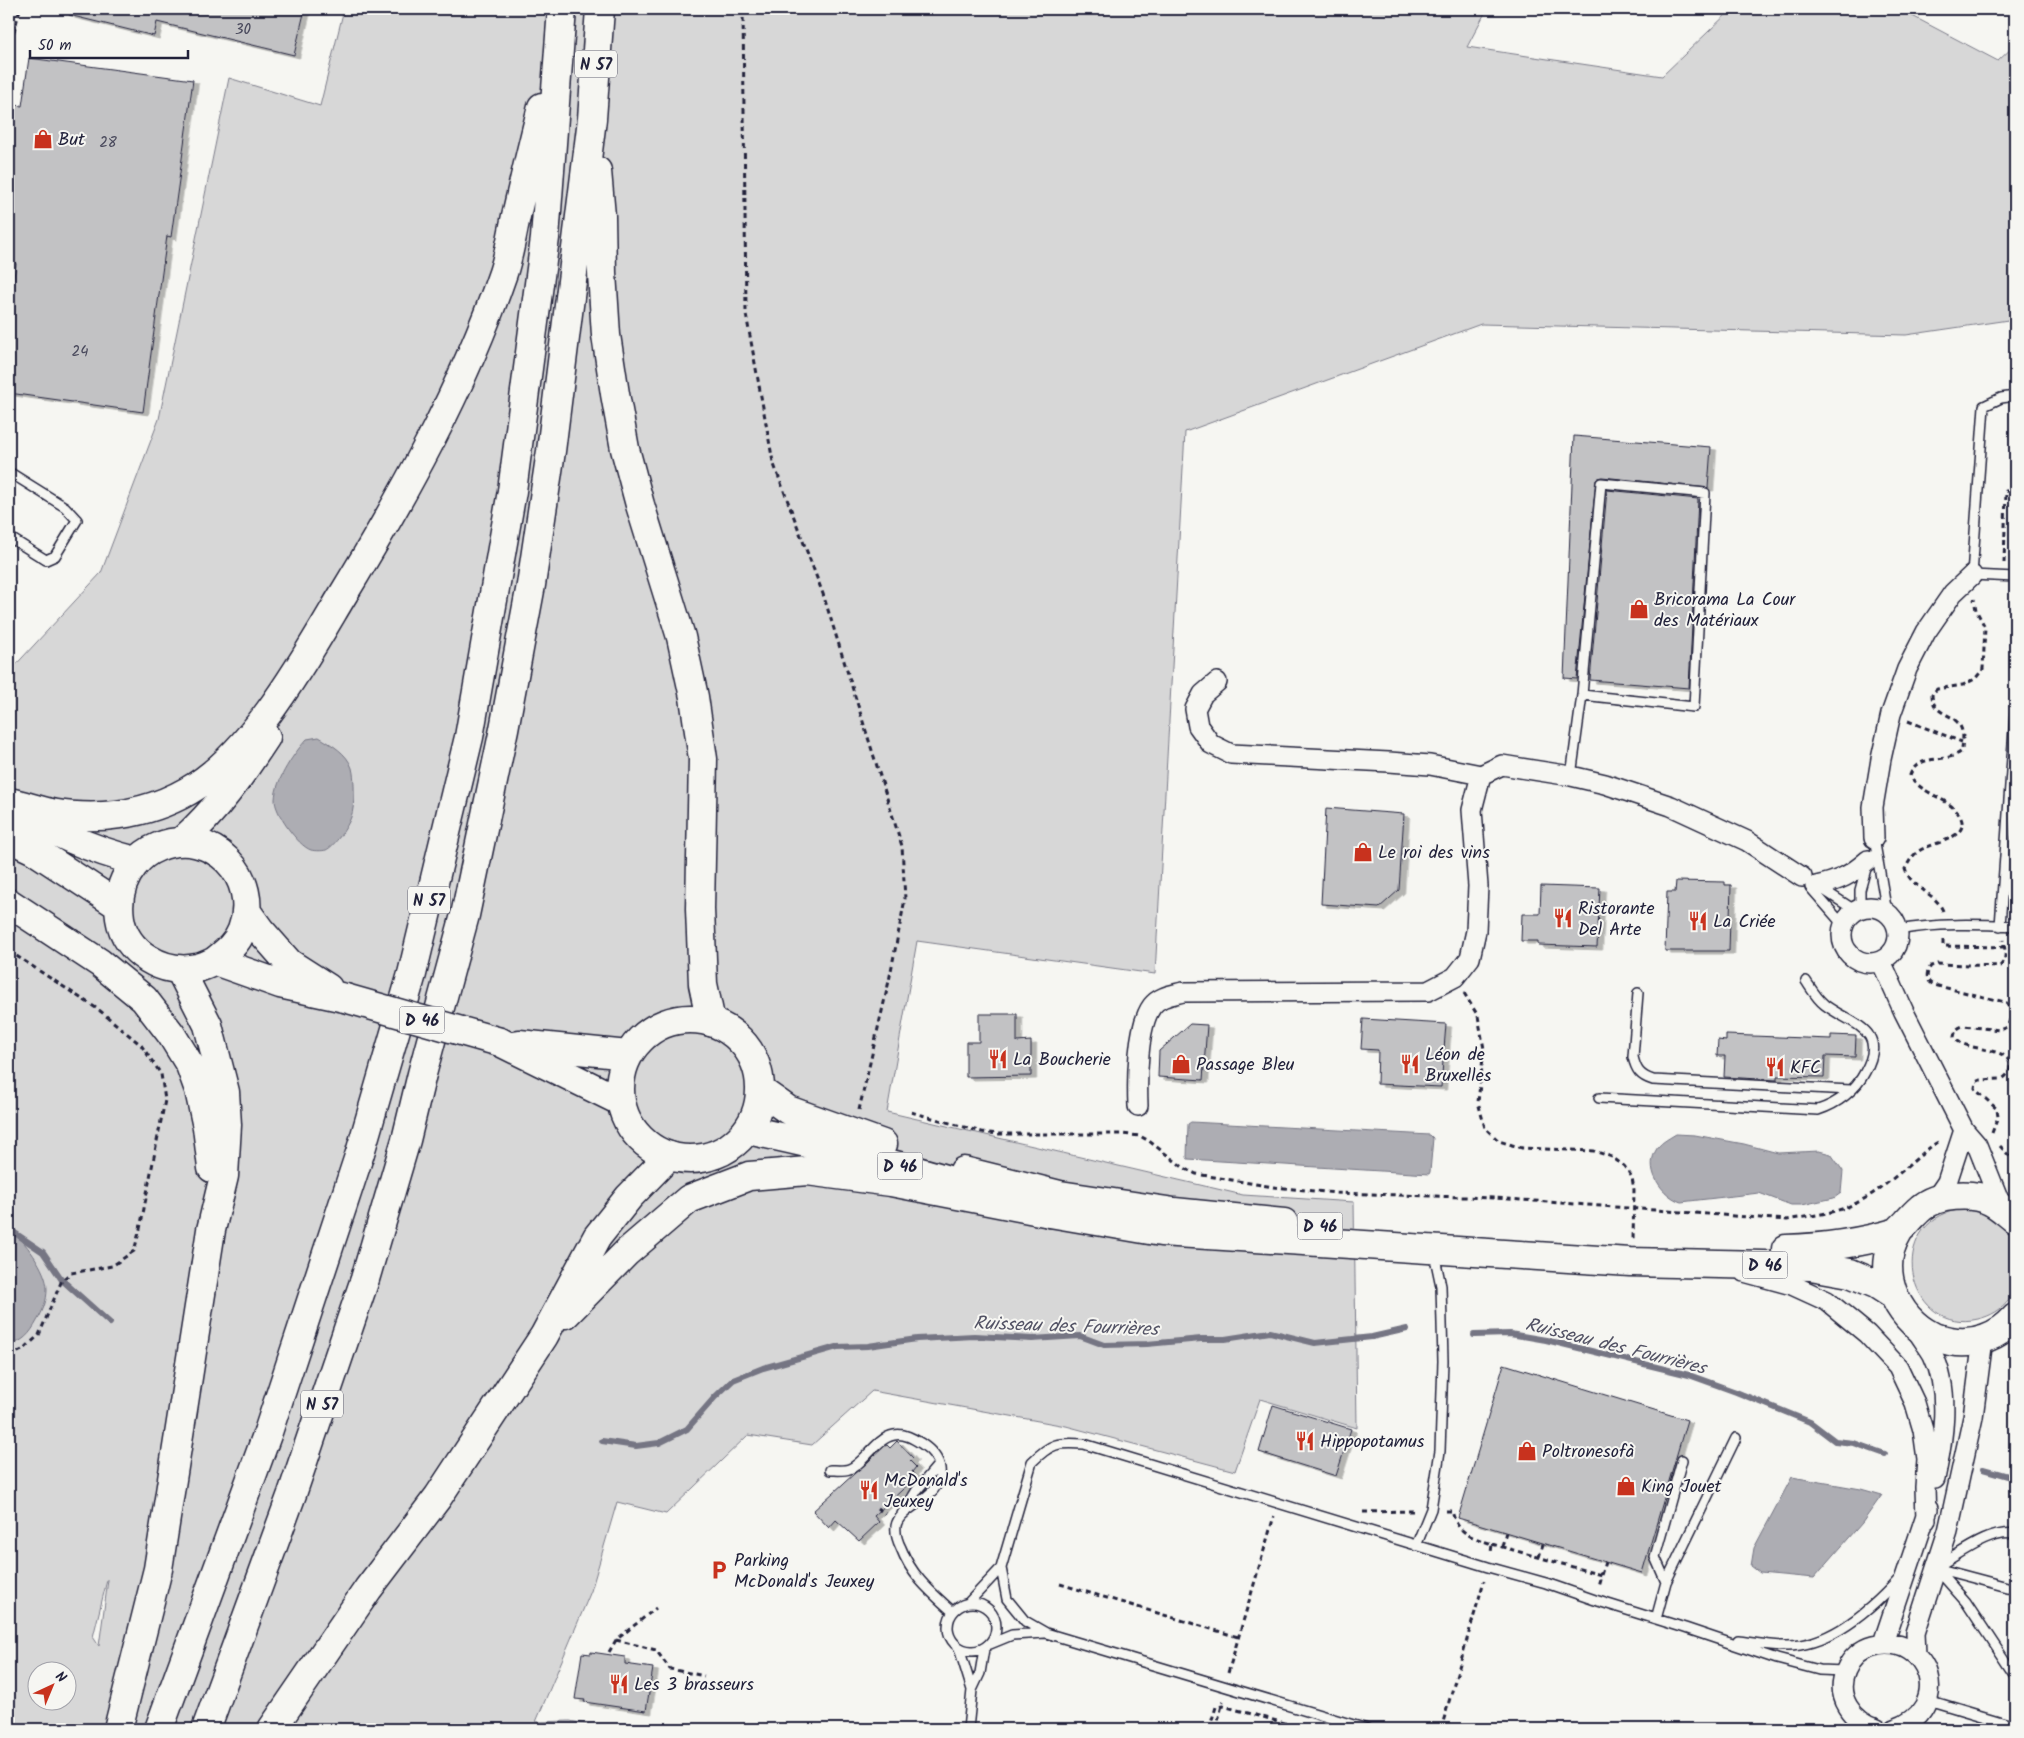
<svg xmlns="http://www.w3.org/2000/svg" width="2024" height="1738" font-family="Kalam,sans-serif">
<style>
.green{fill:#d7d7d7;stroke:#7c7c89;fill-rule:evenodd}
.water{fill:#adadb3;stroke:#757583}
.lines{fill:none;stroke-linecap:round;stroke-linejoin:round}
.stream{stroke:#757583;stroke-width:6}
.building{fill:#c2c2c4;stroke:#22223b;filter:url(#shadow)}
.service-casing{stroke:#22223b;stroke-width:12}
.minor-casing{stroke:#22223b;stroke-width:22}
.primary-casing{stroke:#22223b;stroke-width:31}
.trunk-casing{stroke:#22223b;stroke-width:31}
.path{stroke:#22223b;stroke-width:3;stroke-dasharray:5 4;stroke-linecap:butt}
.service{stroke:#f6f6f2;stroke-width:9}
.minor{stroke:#f6f6f2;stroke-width:19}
.primary{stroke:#f6f6f2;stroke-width:28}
.trunk{stroke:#f6f6f2;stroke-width:28}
.primary-bridge-casing{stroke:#22223b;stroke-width:31;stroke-linecap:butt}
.primary-bridge{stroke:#f6f6f2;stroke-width:28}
.labels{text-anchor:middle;stroke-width:4;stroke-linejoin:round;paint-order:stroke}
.number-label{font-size:15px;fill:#4a4a5d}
.shield{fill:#f6f6f2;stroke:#626272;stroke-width:1}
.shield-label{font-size:16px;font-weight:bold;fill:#22223b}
.poi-label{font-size:18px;fill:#22223b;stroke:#f6f6f2;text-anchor:start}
.water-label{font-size:19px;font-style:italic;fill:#535365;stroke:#f6f6f2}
</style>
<defs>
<filter id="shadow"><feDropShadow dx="5.5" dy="3" stdDeviation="0" flood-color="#0004"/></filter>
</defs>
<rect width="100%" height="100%" fill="#f6f6f2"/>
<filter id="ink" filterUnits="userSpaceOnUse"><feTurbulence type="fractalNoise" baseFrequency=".02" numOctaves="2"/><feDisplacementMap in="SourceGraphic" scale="10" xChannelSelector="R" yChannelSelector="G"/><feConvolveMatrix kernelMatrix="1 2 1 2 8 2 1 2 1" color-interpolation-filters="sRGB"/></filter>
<g filter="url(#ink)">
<path class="green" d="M 344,9 L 1487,9 L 1467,47 L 1662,76 L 1732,9 L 1899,9 L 1998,61 L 2015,45 L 2015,319 L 1906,335 L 1481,324 L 1185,432 L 1155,974 L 917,941 L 887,1112 L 1243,1195 L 1354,1202 L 1357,1428 L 1260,1399 L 1235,1471 L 1066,1426 L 872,1391 L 812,1445 L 748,1435 L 666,1514 L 617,1502 L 591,1591 L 536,1722 L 570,1721 L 612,1729 L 9,1729 L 9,672 L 101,573 L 159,419 L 229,78 L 320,106 ZM 107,1580 L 108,1580 L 99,1646 L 93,1637 ZM 38,1670 L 68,1670 L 68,1700 L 38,1700 Z
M 1971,1210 C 1987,1214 2007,1220 2015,1237 C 2018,1245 2015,1259 2015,1268 C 2015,1280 2017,1290 2009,1300 C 2001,1310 1991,1316 1978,1319 C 1910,1335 1884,1231 1952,1211 C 1958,1210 1965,1210 1971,1210 Z"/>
<path class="water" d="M 319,737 C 332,745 347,753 352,768 C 355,779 355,807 351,817 C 348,826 334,847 326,850 C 323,851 314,851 311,850 C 298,846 274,812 275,799 C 276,779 294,753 307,739 Z
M 1191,1122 L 1430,1135 L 1433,1138 L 1430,1172 L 1429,1174 L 1188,1159 L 1187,1157 L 1188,1124 Z
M 1676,1134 L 1695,1135 L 1744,1144 L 1778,1153 L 1819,1151 L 1831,1154 L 1843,1171 L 1841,1193 L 1834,1198 L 1802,1205 L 1791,1205 L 1759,1193 L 1681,1202 C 1663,1196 1645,1172 1655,1152 C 1659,1143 1668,1139 1676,1134 Z
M 9,1229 C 24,1239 47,1270 47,1289 C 47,1301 43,1311 37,1321 C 30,1334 23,1342 9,1345 Z
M 1792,1477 L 1861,1489 L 1882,1495 L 1862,1523 L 1814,1578 L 1760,1573 L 1751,1566 L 1754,1548 Z"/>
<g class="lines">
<path class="stream" d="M 9,1229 L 43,1252 L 62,1280 L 110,1323
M 1474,1335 L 1510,1334 L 1546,1340 L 1689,1375 L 1736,1392 L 1810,1422 L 1835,1441 L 1854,1443 L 1885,1454
M 602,1441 L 636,1446 L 659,1443 L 687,1429 L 715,1397 L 733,1380 L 763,1368 L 837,1347 L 868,1346 L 917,1339 L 974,1336 L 1032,1339 L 1080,1336 L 1104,1345 L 1147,1344 L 1201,1339 L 1225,1339 L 1270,1332 L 1315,1343 L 1372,1337 L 1407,1329
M 1983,1469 L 2015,1478"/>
</g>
<path class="building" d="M 70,9 L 305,9 L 294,55 L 157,22 L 154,36 L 69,15 Z
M 29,58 L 193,80 L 171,237 L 167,236 L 143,412 L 9,393 L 9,289 L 12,290 L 16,264 L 9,253 L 13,214 L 9,214 L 9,200 L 13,166 L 9,165 L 9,104 L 22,106 Z
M 1574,436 L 1711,447 L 1708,488 L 1602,477 L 1596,480 L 1577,679 L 1564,678 Z
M 1607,490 L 1698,499 L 1689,688 L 1590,680 Z
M 1326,808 L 1404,814 L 1399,890 L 1379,908 L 1321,904 Z
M 1676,881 L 1725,882 L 1725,885 L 1731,885 L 1729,951 L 1665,951 L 1667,892 L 1675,892 Z
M 1541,886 L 1600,888 L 1597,947 L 1538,945 L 1538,941 L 1521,941 L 1522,914 L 1540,914 Z
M 979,1014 L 1017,1014 L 1017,1042 L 1031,1041 L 1031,1076 L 966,1077 L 966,1042 L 979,1042 Z
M 1363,1019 L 1446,1024 L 1441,1087 L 1377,1084 L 1378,1050 L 1361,1049 Z
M 1190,1024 L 1207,1025 L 1203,1080 L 1158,1077 L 1159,1051 Z
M 1726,1035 L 1831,1039 L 1831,1035 L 1856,1036 L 1855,1057 L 1825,1056 L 1824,1077 L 1777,1076 L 1777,1080 L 1724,1077 L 1725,1056 L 1717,1056 L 1718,1040 L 1726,1041 Z
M 1504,1364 L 1687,1420 L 1642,1573 L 1458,1518 Z
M 1273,1405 L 1351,1429 L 1336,1476 L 1259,1452 Z
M 897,1441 L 913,1458 L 910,1461 L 916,1467 L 912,1472 L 916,1477 L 874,1516 L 879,1522 L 859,1541 L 836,1520 L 829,1528 L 813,1511 L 885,1446 L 887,1445 L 890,1448 Z
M 591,1652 L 625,1657 L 625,1664 L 653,1668 L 646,1711 L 584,1702 L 585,1700 L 575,1699 L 582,1653 L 591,1654 Z"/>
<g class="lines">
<defs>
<path id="service" d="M 2015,396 L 2001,398 L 1984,406 L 1972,575 L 2015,577
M 9,472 L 65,507 L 77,520 L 55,556 L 46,560 L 9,537
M 1571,776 L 1582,695 L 1601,483 L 1705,493 L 1694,707 L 1582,695
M 1874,838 L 1887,913
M 1810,887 L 1844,926
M 1819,887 L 1856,911
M 1860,909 L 1860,890 L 1867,865
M 2000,926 L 2015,715
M 1898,930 C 1937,923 1976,924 2015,926
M 1638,993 L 1633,1057 C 1636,1070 1640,1076 1653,1080 L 1851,1090
M 1599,1098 L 1818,1110 C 1837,1104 1856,1090 1865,1072 C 1889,1029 1852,1025 1825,1005 C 1817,999 1812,990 1806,981
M 830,1470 C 836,1470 844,1471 849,1469 C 863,1465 876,1438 894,1435 C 905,1433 914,1439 922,1444 C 931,1450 938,1457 940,1468 C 944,1499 899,1506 896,1526 C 895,1533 898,1542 901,1548 C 912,1577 931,1592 953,1612
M 902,1514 L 917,1490 L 939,1464
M 1416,1546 L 1431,1509 L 1440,1451 L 1443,1361 L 1441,1286 L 1434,1253
M 1938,1566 C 1960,1554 1989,1530 2015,1534
M 1001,1568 L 1007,1599 L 1025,1621 L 1046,1633 L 1367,1729
M 1936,1568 L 1966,1602 L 2015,1676
M 1936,1568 L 2015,1589
M 1666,1582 L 1655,1557 L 1682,1460
M948 1627a24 24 0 1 1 48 0a24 24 0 1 1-48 0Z
M 968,1603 L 1001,1568 L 1032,1462 C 1051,1443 1058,1442 1084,1444 L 1488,1567 L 1546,1583 L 1595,1600 L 1685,1628 L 1777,1659 L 1819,1670 L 1845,1671
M 1656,1619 L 1666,1582 L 1736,1438
M 1738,1641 C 1754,1643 1771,1646 1787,1646 C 1831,1646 1872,1609 1900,1578
M 990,1644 L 1012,1635 L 1045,1633
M 959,1648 L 972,1690
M 1928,1700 L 2015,1726
M 968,1729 L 972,1690 L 980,1673 L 984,1649
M 1852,1729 L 1855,1717"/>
<path id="minor" d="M 1217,682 L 1203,694 L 1195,709 L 1198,726 L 1211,744 L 1231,754 L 1389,762 L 1430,765 L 1481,775 L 1502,765 L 1571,776 L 1605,784 L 1671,806 L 1747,841 L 1802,877
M 1874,838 L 1873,807 L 1881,759 L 1891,714 L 1907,669 L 1926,632 L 1953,593 L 1972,575
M 1816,886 C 1839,881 1851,875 1868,860
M1842 935a28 28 0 1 1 56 0a28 28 0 1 1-56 0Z
M 1881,961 L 1904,1012 L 1964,1130 L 1977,1145 L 2003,1210
M 1138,1106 C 1137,1081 1137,1026 1152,1006 C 1160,996 1172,995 1183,992 L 1428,991 L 1455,977 L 1470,958 L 1476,931 L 1478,886 L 1472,810 L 1481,775
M 1934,1201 L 1947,1182 L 1964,1130
M 1744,1272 L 1792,1285 L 1827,1301 L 1867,1334 L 1898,1367 L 1915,1403 L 1923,1430 L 1927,1459 L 1925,1487 L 1926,1520
M 1916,1329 C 1921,1338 1928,1346 1933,1355 C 1951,1391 1943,1441 1935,1479
M 1883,1643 L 1928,1509
M 1916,1655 L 1915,1633 L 1948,1531 L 1973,1417 L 1983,1339
M 1877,1729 C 1853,1721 1834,1697 1846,1670 C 1851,1658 1861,1649 1873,1646 C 1930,1631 1955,1710 1894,1729"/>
<path id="primary" d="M 9,808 C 52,831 88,849 136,861
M 9,838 L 34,850 L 118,905
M 247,912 L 260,930 L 289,963 L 328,988
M 215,961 C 225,953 237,944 242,930 C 262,877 211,825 158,847 C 148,851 140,857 134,865 C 121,881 117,898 120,918 C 125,953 164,975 197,968 C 203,967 209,964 215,961 L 280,984 L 345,998
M620 1089a70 70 0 1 1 140 0a70 70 0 1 1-140 0Z
M 500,1042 L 620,1101
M 519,1044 L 628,1055
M 761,1091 L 788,1110 L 883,1144
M 748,1130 C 827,1147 907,1166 984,1191
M 964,1171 L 1060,1195 L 1174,1212 L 1284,1223
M 1027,1205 L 1050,1213 L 1161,1232 L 1630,1262 L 1811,1266 L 1850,1273 L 1876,1284 L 1893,1295
M 2015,1219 C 2007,1213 1999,1205 1990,1201 C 1972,1192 1937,1194 1921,1208 C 1916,1212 1912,1217 1908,1221 C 1905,1225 1900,1228 1898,1232 C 1875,1270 1895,1317 1932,1336 C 1937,1339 1944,1339 1950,1341 C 1974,1346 1999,1336 2015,1318
M 1786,1249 C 1825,1248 1860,1243 1898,1232"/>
<path id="trunk" d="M 597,171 L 601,216 L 602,273 L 606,335 L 615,394 L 625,449 L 640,505 L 681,637 L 694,697 L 703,759 L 700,909 L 703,984 L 711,1022
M 9,802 C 23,805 37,810 51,813 C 98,821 146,815 188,791 C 250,756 302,664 338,603 C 402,498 463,390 503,273 C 509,255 512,235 516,216 C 524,180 533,143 542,107
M 182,841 C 216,811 241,775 266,737
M 9,903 L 100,963 L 144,999 L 171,1034 L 190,1065 L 199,1090 L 207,1127 L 212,1168
M 566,1314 L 627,1252 L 689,1199 L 749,1176 L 807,1171 L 891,1182 L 1050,1213
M 118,1729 L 158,1569 L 211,1230 L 224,1176 L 227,1125 L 225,1092 L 208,1025 L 180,970
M 159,1729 L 268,1432 L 360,1153 L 412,974 L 469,737 L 512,491 L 545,238 L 562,9
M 206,1729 L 292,1494 L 365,1279 L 406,1140 L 422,1074 L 465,915 L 504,729 L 531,585 L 551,451 L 592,119 L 600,9
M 272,1729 L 368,1589 L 438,1497 L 544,1336 L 597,1237 L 629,1197 L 669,1156"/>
</defs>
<use href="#service" class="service-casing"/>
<use href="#minor" class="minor-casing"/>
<use href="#primary" class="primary-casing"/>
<use href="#trunk" class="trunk-casing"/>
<path class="path" d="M 743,9 L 746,314 L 773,462 L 823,594 L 902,846 L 905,899 L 889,981 L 859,1110
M 9,50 L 20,9
M 2004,563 L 2006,491 L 2015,492
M 1908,721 L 1962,742
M 1943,911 C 1936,893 1911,888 1905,869 C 1909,862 1912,855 1919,851 C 1932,842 1976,838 1958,813 C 1945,796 1919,793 1910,775 C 1919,752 1944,765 1962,751 C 1962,745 1964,736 1962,731 C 1957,711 1932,718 1932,694 L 1937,689 L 1963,685 L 1975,679 L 1983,669 L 1985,627 L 1976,610 L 1974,599
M 1943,940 L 1943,946 L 2004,947
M 9,951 L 99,1010 L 141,1045 L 161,1074 L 165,1100 L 140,1229 L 134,1251 L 112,1266 L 71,1273 L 62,1280 L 39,1335 L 24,1349 L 12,1355
M 1464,993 L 1478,1016 L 1484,1049 L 1478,1102 L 1485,1128 L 1499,1141 L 1522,1148 L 1594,1151 L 1612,1157 L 1624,1166 L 1632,1177 L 1634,1190 L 1633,1240
M 911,1112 L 982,1132 L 998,1134 L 1122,1134 L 1140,1136 L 1149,1141 L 1184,1168 L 1196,1174 L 1273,1187 L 1336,1193 L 1495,1198 L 1787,1220 C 1808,1216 1832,1214 1852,1205 C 1880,1193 1909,1164 1933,1145 L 1940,1141
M 1992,1133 L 1998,1117 L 1997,1109 L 1977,1091 L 1975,1088 L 1976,1082 L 1980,1080 L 2002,1079 C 2007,1076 2010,1072 2010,1066 C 2010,1045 1964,1053 1954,1037 C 1955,1031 1957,1028 1963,1026 L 1999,1030 L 2007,1027 C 2012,1017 2013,1010 2005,1002 L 1934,985 C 1925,980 1926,973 1931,966 L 1937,964 L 2000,966 C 2008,958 2005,950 2003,940
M 2000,1146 L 2015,1162
M 877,1508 L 885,1514
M 1446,1511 L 1452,1511 C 1458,1535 1472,1537 1492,1544 L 1491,1553
M 1363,1512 L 1414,1511
M 1492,1544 L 1601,1575 L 1598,1586
M 1502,1546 L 1506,1532
M 1539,1557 L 1543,1544
M 1601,1575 L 1605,1562
M 1060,1584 L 1238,1637
M 616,1640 L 656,1650 L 670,1669 L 704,1676
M 609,1652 L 616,1640 L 656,1608
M 1228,1673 L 1274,1516
M 546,1729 L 577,1729
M 1209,1729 L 1216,1707 L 1223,1706 L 1306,1729
M 1216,1729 L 1223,1701
M 1441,1729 L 1484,1581"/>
<use href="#service" class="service"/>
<use href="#minor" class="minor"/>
<use href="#primary" class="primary"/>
<use href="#trunk" class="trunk"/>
<defs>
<path id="primary-bridge" d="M 345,998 L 500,1042"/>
</defs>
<use href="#primary-bridge" class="primary-bridge-casing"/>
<use href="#primary-bridge" class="primary-bridge"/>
</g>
</g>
<defs>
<symbol id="shop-bare" viewBox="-9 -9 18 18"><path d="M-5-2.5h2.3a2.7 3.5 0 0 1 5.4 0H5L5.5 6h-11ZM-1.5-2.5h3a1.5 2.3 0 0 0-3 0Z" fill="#c8321e" stroke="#f6f6f2" stroke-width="2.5" paint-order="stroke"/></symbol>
<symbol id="restaurant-bare" viewBox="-9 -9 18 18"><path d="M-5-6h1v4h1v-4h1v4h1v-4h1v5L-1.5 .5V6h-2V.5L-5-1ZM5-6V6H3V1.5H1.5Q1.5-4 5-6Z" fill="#c8321e" stroke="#f6f6f2" stroke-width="2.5" paint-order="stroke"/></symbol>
<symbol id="parking-bare" viewBox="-9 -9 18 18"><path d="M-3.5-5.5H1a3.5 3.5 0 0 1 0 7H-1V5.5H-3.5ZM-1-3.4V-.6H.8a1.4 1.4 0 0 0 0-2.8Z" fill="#c8321e" stroke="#f6f6f2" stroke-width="2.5" paint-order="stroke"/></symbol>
</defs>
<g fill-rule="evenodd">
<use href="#shop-bare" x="29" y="125" width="28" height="28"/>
<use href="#shop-bare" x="1625" y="595" width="28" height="28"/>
<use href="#shop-bare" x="1349" y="838" width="28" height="28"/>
<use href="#restaurant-bare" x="1549" y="904" width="28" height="28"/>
<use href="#restaurant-bare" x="1684" y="907" width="28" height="28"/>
<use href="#restaurant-bare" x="984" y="1045" width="28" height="28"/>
<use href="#shop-bare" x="1167" y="1050" width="28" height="28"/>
<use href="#restaurant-bare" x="1396" y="1050" width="28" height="28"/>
<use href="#restaurant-bare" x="1761" y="1053" width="28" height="28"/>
<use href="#restaurant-bare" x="1291" y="1427" width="28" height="28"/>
<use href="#shop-bare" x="1513" y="1437" width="28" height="28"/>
<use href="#shop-bare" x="1612" y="1472" width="28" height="28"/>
<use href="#restaurant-bare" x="855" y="1476" width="28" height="28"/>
<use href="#parking-bare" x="705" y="1556" width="28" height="28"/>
<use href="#restaurant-bare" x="605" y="1670" width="28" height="28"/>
</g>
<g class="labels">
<g class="number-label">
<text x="243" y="34">30</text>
<text x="108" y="147">28</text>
<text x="80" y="356">24</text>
</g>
<g class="shield">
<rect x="575" y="50.5" width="42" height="27" rx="4"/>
<rect x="408" y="886.5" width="42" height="27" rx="4"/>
<rect x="399.5" y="1006.5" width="45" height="27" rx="4"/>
<rect x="877.5" y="1152.5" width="45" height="27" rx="4"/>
<rect x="1297.5" y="1212.5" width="45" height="27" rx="4"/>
<rect x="1742.5" y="1251.5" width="45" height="27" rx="4"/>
<rect x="301" y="1390.5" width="42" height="27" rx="4"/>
</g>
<g class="shield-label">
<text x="596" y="70">N 57</text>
<text x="429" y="906">N 57</text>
<text x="422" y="1026">D 46</text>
<text x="900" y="1172">D 46</text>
<text x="1320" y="1232">D 46</text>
<text x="1765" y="1271">D 46</text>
<text x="322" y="1410">N 57</text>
</g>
<g class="poi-label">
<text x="58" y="145">But</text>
<text x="1654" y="605">Bricorama La Cour<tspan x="1654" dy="21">des Matériaux</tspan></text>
<text x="1378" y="858">Le roi des vins</text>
<text x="1578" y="914">Ristorante<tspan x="1578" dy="21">Del Arte</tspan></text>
<text x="1713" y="927">La Criée</text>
<text x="1425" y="1060">Léon de<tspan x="1425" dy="21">Bruxelles</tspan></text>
<text x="1013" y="1065">La Boucherie</text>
<text x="1196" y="1070">Passage Bleu</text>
<text x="1790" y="1073">KFC</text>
<text x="1320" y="1447">Hippopotamus</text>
<text x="1542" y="1457">Poltronesofà</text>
<text x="884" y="1486">McDonald's<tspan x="884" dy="21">Jeuxey</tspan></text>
<text x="1641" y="1492">King Jouet</text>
<text x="734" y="1566">Parking<tspan x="734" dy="21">McDonald's Jeuxey</tspan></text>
<text x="634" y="1690">Les 3 brasseurs</text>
</g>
<g class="water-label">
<text transform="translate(1066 1325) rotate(2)" y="7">Ruisseau des Fourrières</text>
<text transform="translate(1616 1345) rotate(14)" y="7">Ruisseau des Fourrières</text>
</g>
</g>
<rect width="2024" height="1738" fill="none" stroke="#f6f6f2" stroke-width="30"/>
<rect x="15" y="15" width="1994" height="1708" fill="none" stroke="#22223b" stroke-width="2" filter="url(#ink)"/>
<g transform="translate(52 1686) rotate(44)"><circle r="24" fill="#f6f6f2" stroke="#a1a1a9"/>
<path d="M0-4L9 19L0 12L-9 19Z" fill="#c8321e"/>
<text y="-8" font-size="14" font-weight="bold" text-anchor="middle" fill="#22223b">N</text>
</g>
<path d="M30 50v8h158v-8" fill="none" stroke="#22223b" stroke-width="2.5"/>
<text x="38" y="50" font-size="15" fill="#22223b" stroke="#f6f6f2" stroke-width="4" paint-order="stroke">50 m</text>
</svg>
